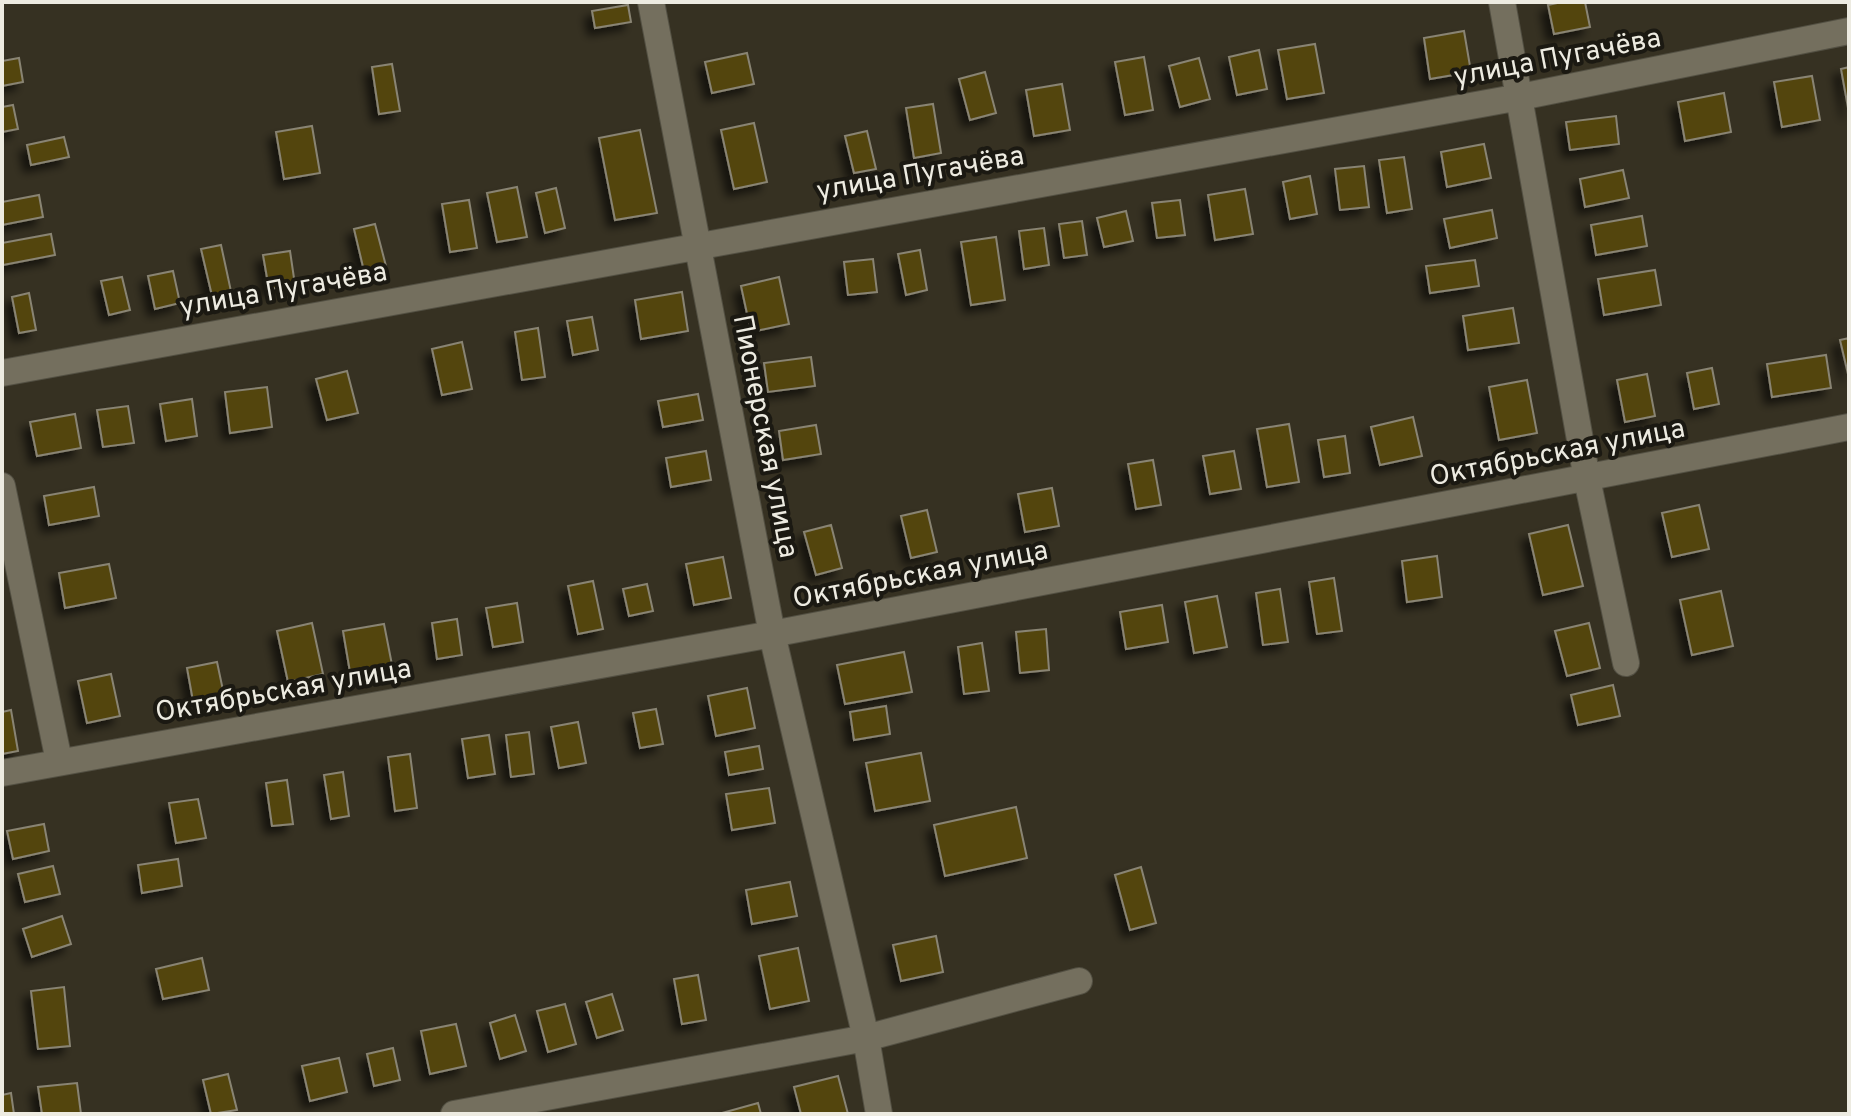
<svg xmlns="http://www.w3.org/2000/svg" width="1851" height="1116" font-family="Overpass,sans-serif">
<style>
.building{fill:#524410;stroke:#898473;stroke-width:2;filter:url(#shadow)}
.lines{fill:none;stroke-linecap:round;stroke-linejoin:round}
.street-casing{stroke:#535043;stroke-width:28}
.street{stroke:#746f5e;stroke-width:26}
.labels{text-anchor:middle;stroke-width:8;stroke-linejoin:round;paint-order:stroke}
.street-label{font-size:28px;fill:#edebe1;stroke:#1b1912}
</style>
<defs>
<filter id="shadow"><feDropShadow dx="-7" dy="7" stdDeviation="4" flood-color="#0009"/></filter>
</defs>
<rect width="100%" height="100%" fill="#363122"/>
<path class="building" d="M 1562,2 L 1585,2 L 1590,27 L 1554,34 L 1548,5 Z
M 628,5 L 631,22 L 595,28 L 592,11 Z
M 1464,31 L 1471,72 L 1430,79 L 1424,38 Z
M 1315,44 L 1324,93 L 1287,99 L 1278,50 Z
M 1259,50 L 1267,89 L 1237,95 L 1229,57 Z
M 747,53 L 754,84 L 712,93 L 705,62 Z
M 1144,57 L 1153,110 L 1125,115 L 1115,62 Z
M 19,58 L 23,82 L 2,86 L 2,61 Z
M 1199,58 L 1210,99 L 1180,107 L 1169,66 Z
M 392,64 L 400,111 L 379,114 L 372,67 Z
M 1849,67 L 1849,113 L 1841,69 Z
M 985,72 L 996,113 L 970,120 L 959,79 Z
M 1812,76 L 1820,120 L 1782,127 L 1774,82 Z
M 1062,84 L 1070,130 L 1034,136 L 1026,90 Z
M 1724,93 L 1731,132 L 1685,141 L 1678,102 Z
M 933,104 L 941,153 L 914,158 L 906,108 Z
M 13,105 L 18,129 L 2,132 L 2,107 Z
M 1616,116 L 1619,144 L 1570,150 L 1566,122 Z
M 754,123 L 767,182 L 734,189 L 721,130 Z
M 312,126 L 320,173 L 284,179 L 276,132 Z
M 640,130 L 657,213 L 615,220 L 599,138 Z
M 867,131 L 876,169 L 854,173 L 845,136 Z
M 64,137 L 69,157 L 31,165 L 27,145 Z
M 1484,144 L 1491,178 L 1447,187 L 1441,152 Z
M 1404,157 L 1412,209 L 1387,213 L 1379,160 Z
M 1364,166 L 1369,207 L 1340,210 L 1335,169 Z
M 1623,170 L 1629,198 L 1585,207 L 1580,179 Z
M 1310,176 L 1317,214 L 1290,219 L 1283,182 Z
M 517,187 L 527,237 L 497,242 L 487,193 Z
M 556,188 L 565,228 L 545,233 L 536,193 Z
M 1245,189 L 1253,234 L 1215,240 L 1208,195 Z
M 39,195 L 43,217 L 2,225 L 2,202 Z
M 469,200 L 477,248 L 450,252 L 442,204 Z
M 1180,200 L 1185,235 L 1157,238 L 1152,203 Z
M 1492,210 L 1497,238 L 1450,248 L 1444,219 Z
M 1126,211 L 1133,241 L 1104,247 L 1097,218 Z
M 1642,216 L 1647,246 L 1596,255 L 1591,225 Z
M 1082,221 L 1087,255 L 1064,258 L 1059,224 Z
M 375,224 L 386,266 L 364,271 L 354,229 Z
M 1044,228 L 1049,265 L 1024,269 L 1019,231 Z
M 51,234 L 55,255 L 3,265 L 2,243 Z
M 996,237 L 1005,300 L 971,305 L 961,242 Z
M 221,245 L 232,296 L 213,300 L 201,249 Z
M 920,250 L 927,290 L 906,295 L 898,254 Z
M 290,251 L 295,285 L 269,289 L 263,255 Z
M 873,259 L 877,292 L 848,295 L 844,262 Z
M 1475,260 L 1479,286 L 1430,293 L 1426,266 Z
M 1655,270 L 1661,305 L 1604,315 L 1598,279 Z
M 173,271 L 180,303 L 155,309 L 148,276 Z
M 122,277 L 130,310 L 109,315 L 101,281 Z
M 779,277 L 789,324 L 751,332 L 741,286 Z
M 682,292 L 688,331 L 641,339 L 635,300 Z
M 29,293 L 36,330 L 19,333 L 12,297 Z
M 1513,308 L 1519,343 L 1468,350 L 1463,316 Z
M 592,317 L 598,350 L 573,355 L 567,321 Z
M 538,328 L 545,377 L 522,380 L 515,332 Z
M 1849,338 L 1849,374 L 1848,374 L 1840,340 Z
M 462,342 L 472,389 L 442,395 L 432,349 Z
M 1826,355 L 1831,388 L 1772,397 L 1767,364 Z
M 811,357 L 815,386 L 768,392 L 764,363 Z
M 1712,368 L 1719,404 L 1694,409 L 1687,373 Z
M 347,371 L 358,413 L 327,420 L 316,379 Z
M 1647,374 L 1655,416 L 1625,422 L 1617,380 Z
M 1527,380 L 1537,433 L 1499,440 L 1489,387 Z
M 267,387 L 272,427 L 230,433 L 225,392 Z
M 698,394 L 703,420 L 663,427 L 658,401 Z
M 192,399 L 197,436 L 166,441 L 160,404 Z
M 128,406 L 134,443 L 103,447 L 97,410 Z
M 75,414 L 81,448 L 37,456 L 30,422 Z
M 1413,417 L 1422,456 L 1380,465 L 1371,427 Z
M 1289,424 L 1299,482 L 1267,487 L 1257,429 Z
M 816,425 L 821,454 L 783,460 L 779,431 Z
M 1345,436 L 1350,473 L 1324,477 L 1318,440 Z
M 706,451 L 711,480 L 671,487 L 666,458 Z
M 1234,451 L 1241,489 L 1210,494 L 1203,456 Z
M 1153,460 L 1161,505 L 1136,509 L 1128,464 Z
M 94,487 L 99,516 L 49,525 L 44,496 Z
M 1052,488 L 1059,526 L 1025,532 L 1018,494 Z
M 1699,505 L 1709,549 L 1672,557 L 1662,513 Z
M 927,510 L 937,552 L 911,558 L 901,516 Z
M 831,525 L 842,568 L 816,575 L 804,532 Z
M 1568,525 L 1583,586 L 1543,595 L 1529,534 Z
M 1437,556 L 1442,597 L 1407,602 L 1402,561 Z
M 723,557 L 731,598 L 694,605 L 686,564 Z
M 109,564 L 116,598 L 65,608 L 59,573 Z
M 1334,578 L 1342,631 L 1317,634 L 1309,582 Z
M 593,581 L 603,629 L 578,634 L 568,586 Z
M 647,584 L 653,611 L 629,616 L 623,589 Z
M 1280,589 L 1288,642 L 1263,645 L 1256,593 Z
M 1721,591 L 1733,646 L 1692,655 L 1680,600 Z
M 1217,596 L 1227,647 L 1194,653 L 1185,602 Z
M 517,603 L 523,642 L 493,647 L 486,608 Z
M 1162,605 L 1168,642 L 1126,649 L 1120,612 Z
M 457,619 L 462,655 L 437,659 L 432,623 Z
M 312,623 L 323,674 L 288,682 L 277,631 Z
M 1589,623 L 1600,668 L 1567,676 L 1555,631 Z
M 384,624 L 393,670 L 351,678 L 343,631 Z
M 1046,629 L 1049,670 L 1020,673 L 1016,632 Z
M 982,643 L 989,691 L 964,694 L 958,647 Z
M 904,652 L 912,692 L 845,704 L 837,665 Z
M 217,662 L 224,695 L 193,701 L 187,668 Z
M 111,674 L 120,716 L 87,723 L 78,681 Z
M 1613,685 L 1620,716 L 1578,725 L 1571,695 Z
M 747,688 L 755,728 L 716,736 L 708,696 Z
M 886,706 L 890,734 L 854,740 L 850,712 Z
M 656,709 L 663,744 L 640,748 L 633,713 Z
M 11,710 L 18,751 L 2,754 L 2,712 Z
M 578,722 L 586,763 L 559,768 L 551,727 Z
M 529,732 L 534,774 L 511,777 L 506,735 Z
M 489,735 L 495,774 L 468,778 L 462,739 Z
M 759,746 L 763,769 L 729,775 L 725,752 Z
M 921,753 L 930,801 L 875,811 L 866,763 Z
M 410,754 L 417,808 L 395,811 L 388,757 Z
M 343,772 L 349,816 L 331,819 L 324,775 Z
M 287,780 L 293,824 L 272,826 L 266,783 Z
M 769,788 L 775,823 L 732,830 L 726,794 Z
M 198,799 L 206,838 L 176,843 L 169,803 Z
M 1016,807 L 1027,858 L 945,876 L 934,825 Z
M 44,824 L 49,851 L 13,859 L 7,831 Z
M 178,859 L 182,886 L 142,893 L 138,865 Z
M 53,866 L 60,894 L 25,902 L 18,874 Z
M 1141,867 L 1156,923 L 1130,930 L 1115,875 Z
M 790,882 L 797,916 L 752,924 L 746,890 Z
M 62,916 L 71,944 L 32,957 L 23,929 Z
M 936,936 L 943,972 L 901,981 L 893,945 Z
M 798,948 L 809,1001 L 770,1009 L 759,956 Z
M 202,958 L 209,990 L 163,999 L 156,969 Z
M 698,975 L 706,1020 L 682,1024 L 674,979 Z
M 64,987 L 70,1046 L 38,1049 L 31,991 Z
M 612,994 L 623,1030 L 597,1038 L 586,1002 Z
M 565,1004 L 576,1044 L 548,1052 L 537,1011 Z
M 515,1015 L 526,1051 L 500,1059 L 490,1023 Z
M 456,1024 L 466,1066 L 430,1074 L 421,1031 Z
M 393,1048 L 400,1080 L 374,1086 L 367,1054 Z
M 339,1058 L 347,1092 L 310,1101 L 302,1066 Z
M 228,1074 L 237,1110 L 211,1114 L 203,1080 Z
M 838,1076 L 848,1114 L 801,1114 L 794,1087 Z
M 77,1083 L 81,1114 L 42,1114 L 38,1087 Z
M 11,1093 L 14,1114 L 2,1114 L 2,1095 Z
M 758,1103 L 761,1114 L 722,1114 L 722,1113 Z"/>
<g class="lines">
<defs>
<path id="street" d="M 651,2 L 772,634 L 866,1038 L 879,1114
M 1502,2 L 1587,479 L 1626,663
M 2,373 L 1520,97 L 1849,31
M 2,486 L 59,761
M 2,773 L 772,634 L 1849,427
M 454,1114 L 866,1038 L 1079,981"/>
</defs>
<use href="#street" class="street-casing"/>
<use href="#street" class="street"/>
</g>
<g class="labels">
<g class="street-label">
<text transform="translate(1557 56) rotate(-11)" y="10">улица Пугачёва</text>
<text transform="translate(920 172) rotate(-10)" y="10">улица Пугачёва</text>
<text transform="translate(283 288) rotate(-10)" y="10">улица Пугачёва</text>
<text transform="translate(767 436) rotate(79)" y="10">Пионерская улица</text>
<text transform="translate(1557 451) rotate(-11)" y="10">Октябрьская улица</text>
<text transform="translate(920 573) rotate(-11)" y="10">Октябрьская улица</text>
<text transform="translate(283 689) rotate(-10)" y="10">Октябрьская улица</text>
</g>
</g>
<rect width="1851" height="1116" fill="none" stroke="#edebe1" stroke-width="8"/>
</svg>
